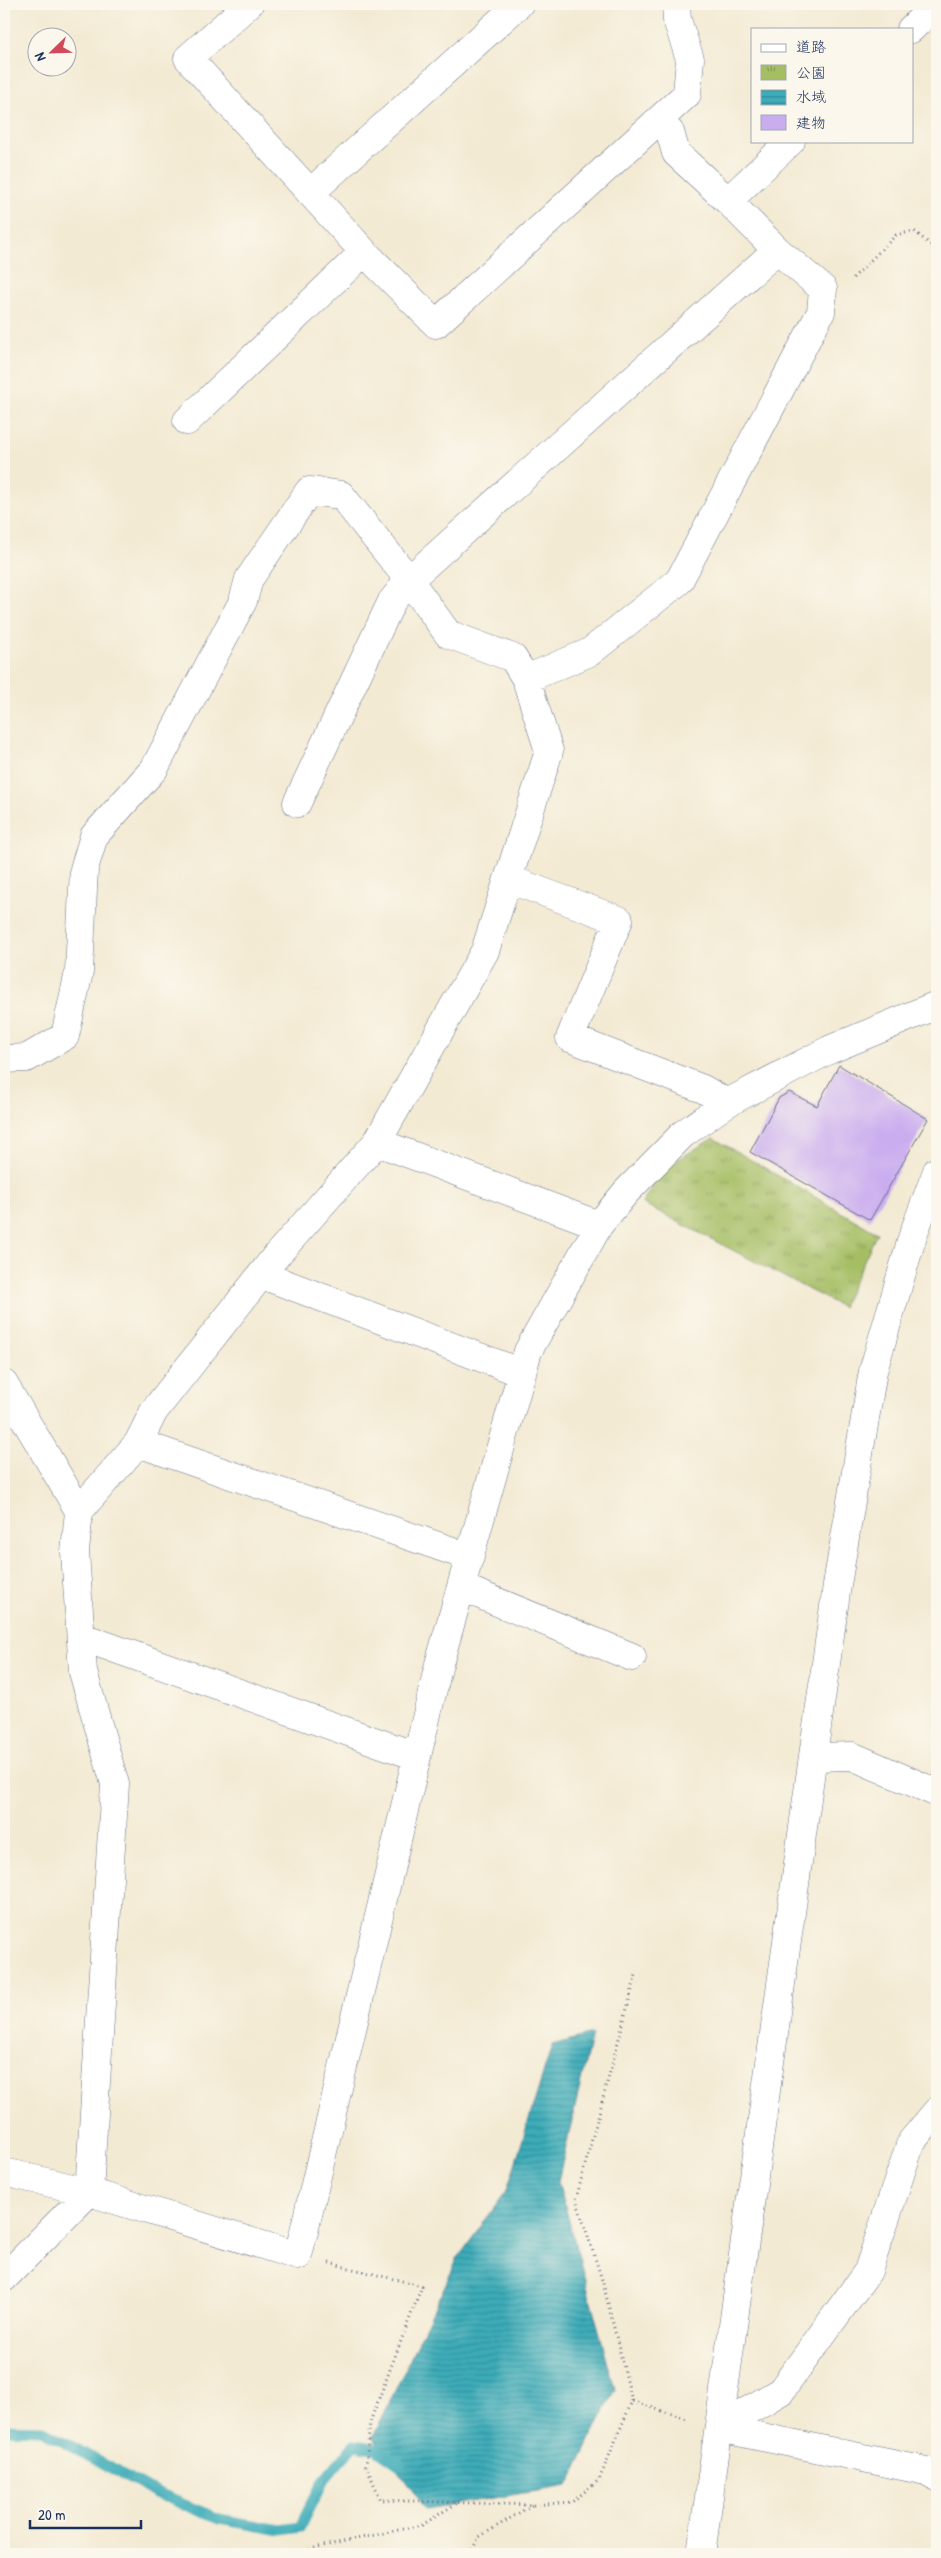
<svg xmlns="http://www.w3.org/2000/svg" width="941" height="2558" font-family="'Patrick Hand','Klee One',sans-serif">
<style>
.park{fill:url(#park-tufts);stroke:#607660}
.water{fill:url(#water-rules);stroke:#2c6e8b}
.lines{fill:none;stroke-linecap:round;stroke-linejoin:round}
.stream{stroke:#3cacb8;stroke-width:11}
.building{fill:#caadef}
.street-casing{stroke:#677087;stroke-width:29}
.secondary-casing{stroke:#677087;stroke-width:29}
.path{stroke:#677087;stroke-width:3;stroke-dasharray:1 4;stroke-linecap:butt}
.street{stroke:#fff;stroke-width:28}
.secondary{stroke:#fff;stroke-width:28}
</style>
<defs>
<pattern id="park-tufts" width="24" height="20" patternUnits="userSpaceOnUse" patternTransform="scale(1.25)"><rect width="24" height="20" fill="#a6be63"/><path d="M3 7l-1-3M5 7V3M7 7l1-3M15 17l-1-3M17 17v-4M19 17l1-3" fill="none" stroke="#869b55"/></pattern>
<pattern id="water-rules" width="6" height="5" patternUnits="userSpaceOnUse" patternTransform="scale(1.25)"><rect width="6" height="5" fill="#3cacb8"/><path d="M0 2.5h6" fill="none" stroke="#328c99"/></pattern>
</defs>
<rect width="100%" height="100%" fill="#fbf7ec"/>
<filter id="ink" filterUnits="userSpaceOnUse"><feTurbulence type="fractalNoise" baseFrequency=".02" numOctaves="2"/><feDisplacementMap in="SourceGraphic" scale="10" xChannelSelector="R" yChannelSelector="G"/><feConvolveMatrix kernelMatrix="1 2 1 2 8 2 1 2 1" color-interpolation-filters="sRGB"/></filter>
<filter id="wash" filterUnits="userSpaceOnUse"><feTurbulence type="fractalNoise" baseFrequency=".0096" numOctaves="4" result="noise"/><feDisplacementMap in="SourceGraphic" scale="20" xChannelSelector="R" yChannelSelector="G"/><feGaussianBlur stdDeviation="1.12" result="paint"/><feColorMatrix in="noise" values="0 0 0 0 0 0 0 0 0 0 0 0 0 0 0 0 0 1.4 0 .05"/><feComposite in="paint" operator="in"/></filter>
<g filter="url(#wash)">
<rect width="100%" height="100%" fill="#f3ead3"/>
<path class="park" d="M 713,1138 L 877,1233 L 842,1307 L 642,1203 L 663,1169 Z"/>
<path class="water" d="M 592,2034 L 558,2181 L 615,2389 L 568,2486 L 426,2509 L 373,2437 L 458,2258 L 507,2190 L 552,2045 Z"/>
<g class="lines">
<path class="stream" d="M 4,2429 L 42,2430 L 156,2493 L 219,2519 L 281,2530 L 300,2527 L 323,2481 L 354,2445 L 375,2448 L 400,2465"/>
</g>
<g id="blocks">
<path class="building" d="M 839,1065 L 928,1119 L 870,1220 L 750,1152 L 779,1098 L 789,1092 L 817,1106 Z"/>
</g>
</g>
<g filter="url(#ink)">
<use href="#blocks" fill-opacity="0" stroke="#677087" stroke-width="1"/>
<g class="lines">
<defs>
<path id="street" d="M 249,4 L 188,58 L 364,252 L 436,324 L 687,94 L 690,59 L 677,20 L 676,4
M 911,29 L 937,4
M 310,193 L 519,4
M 728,201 L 791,141
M 187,421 L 364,252
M 526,679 L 590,652 L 679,581 L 821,312 L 823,289 L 777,250
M 297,803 L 392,601 L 409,580 L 777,250 L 728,201 L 676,153 L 670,132 L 659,122
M 508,879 L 619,920 L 570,1038 L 703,1089 L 727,1103
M 4,1059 L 27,1058 L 65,1036 L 79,972 L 84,869 L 94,836 L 154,769 L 243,601 L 249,579 L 309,491 L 341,495 L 409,580 L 448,634 L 513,658 L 526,679 L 549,751 L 485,951 L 377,1142 L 276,1256 L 154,1411 L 138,1443 L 79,1511 L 75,1552 L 83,1672 L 115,1784 L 89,2192 L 4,2278
M 377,1142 L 599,1225
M 262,1275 L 522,1373
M 4,1384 L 79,1511
M 138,1443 L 470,1557
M 461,1587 L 632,1657
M 82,1637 L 416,1756
M 814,1757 L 852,1756 L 937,1793
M 4,2172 L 89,2192 L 298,2256 L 439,1664 L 528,1351 L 599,1225 L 626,1192 L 683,1134 L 727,1103 L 829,1050 L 937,1005
M 719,2428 L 781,2391 L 868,2271 L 911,2142 L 937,2111
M 719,2428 L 926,2471 L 937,2477"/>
<path id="secondary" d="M 701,2554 L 837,1585 L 873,1371 L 913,1235 L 937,1171"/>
</defs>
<use href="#street" class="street-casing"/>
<use href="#secondary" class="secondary-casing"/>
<path class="path" d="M 853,278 L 896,235 L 914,231 L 937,250
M 329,2263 L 422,2286 L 370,2422 L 366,2466 L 381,2500 L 533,2505 L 572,2502 L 599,2480 L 632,2401 L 687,2419
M 632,2401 L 603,2283 L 576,2199 L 636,1975
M 295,2554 L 318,2547 L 422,2525 L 457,2503
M 470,2554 L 479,2537 L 532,2505"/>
<use href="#street" class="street"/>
<use href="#secondary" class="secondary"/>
</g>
</g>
<rect width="941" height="2558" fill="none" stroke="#fbf7ec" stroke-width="20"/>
<rect x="751" y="28" width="162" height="115" fill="#fbf7ec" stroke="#a1a7b3"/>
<rect x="761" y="44" width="25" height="8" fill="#ffffff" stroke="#a1a7b3"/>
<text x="796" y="52" font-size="15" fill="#1b2f5e">道路</text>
<rect x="761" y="65" width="25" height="15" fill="url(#park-tufts)" stroke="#a1a7b3"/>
<text x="796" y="78" font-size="15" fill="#1b2f5e">公園</text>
<rect x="761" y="90" width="25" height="15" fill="url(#water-rules)" stroke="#a1a7b3"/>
<text x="796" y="102" font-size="15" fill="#1b2f5e">水域</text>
<rect x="761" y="115" width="25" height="15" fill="#caadef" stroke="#a1a7b3"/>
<text x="796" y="128" font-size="15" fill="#1b2f5e">建物</text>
<g transform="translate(52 52) rotate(247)"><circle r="24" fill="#fbf7ec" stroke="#a1a7b3"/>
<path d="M0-4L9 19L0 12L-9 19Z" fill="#d1495b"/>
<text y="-8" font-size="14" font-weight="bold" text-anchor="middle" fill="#1b2f5e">N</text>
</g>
<path d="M30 2520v8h111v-8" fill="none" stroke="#1b2f5e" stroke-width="2.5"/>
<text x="38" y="2520" font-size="15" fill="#1b2f5e" stroke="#fbf7ec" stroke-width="4" paint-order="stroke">20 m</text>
</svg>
